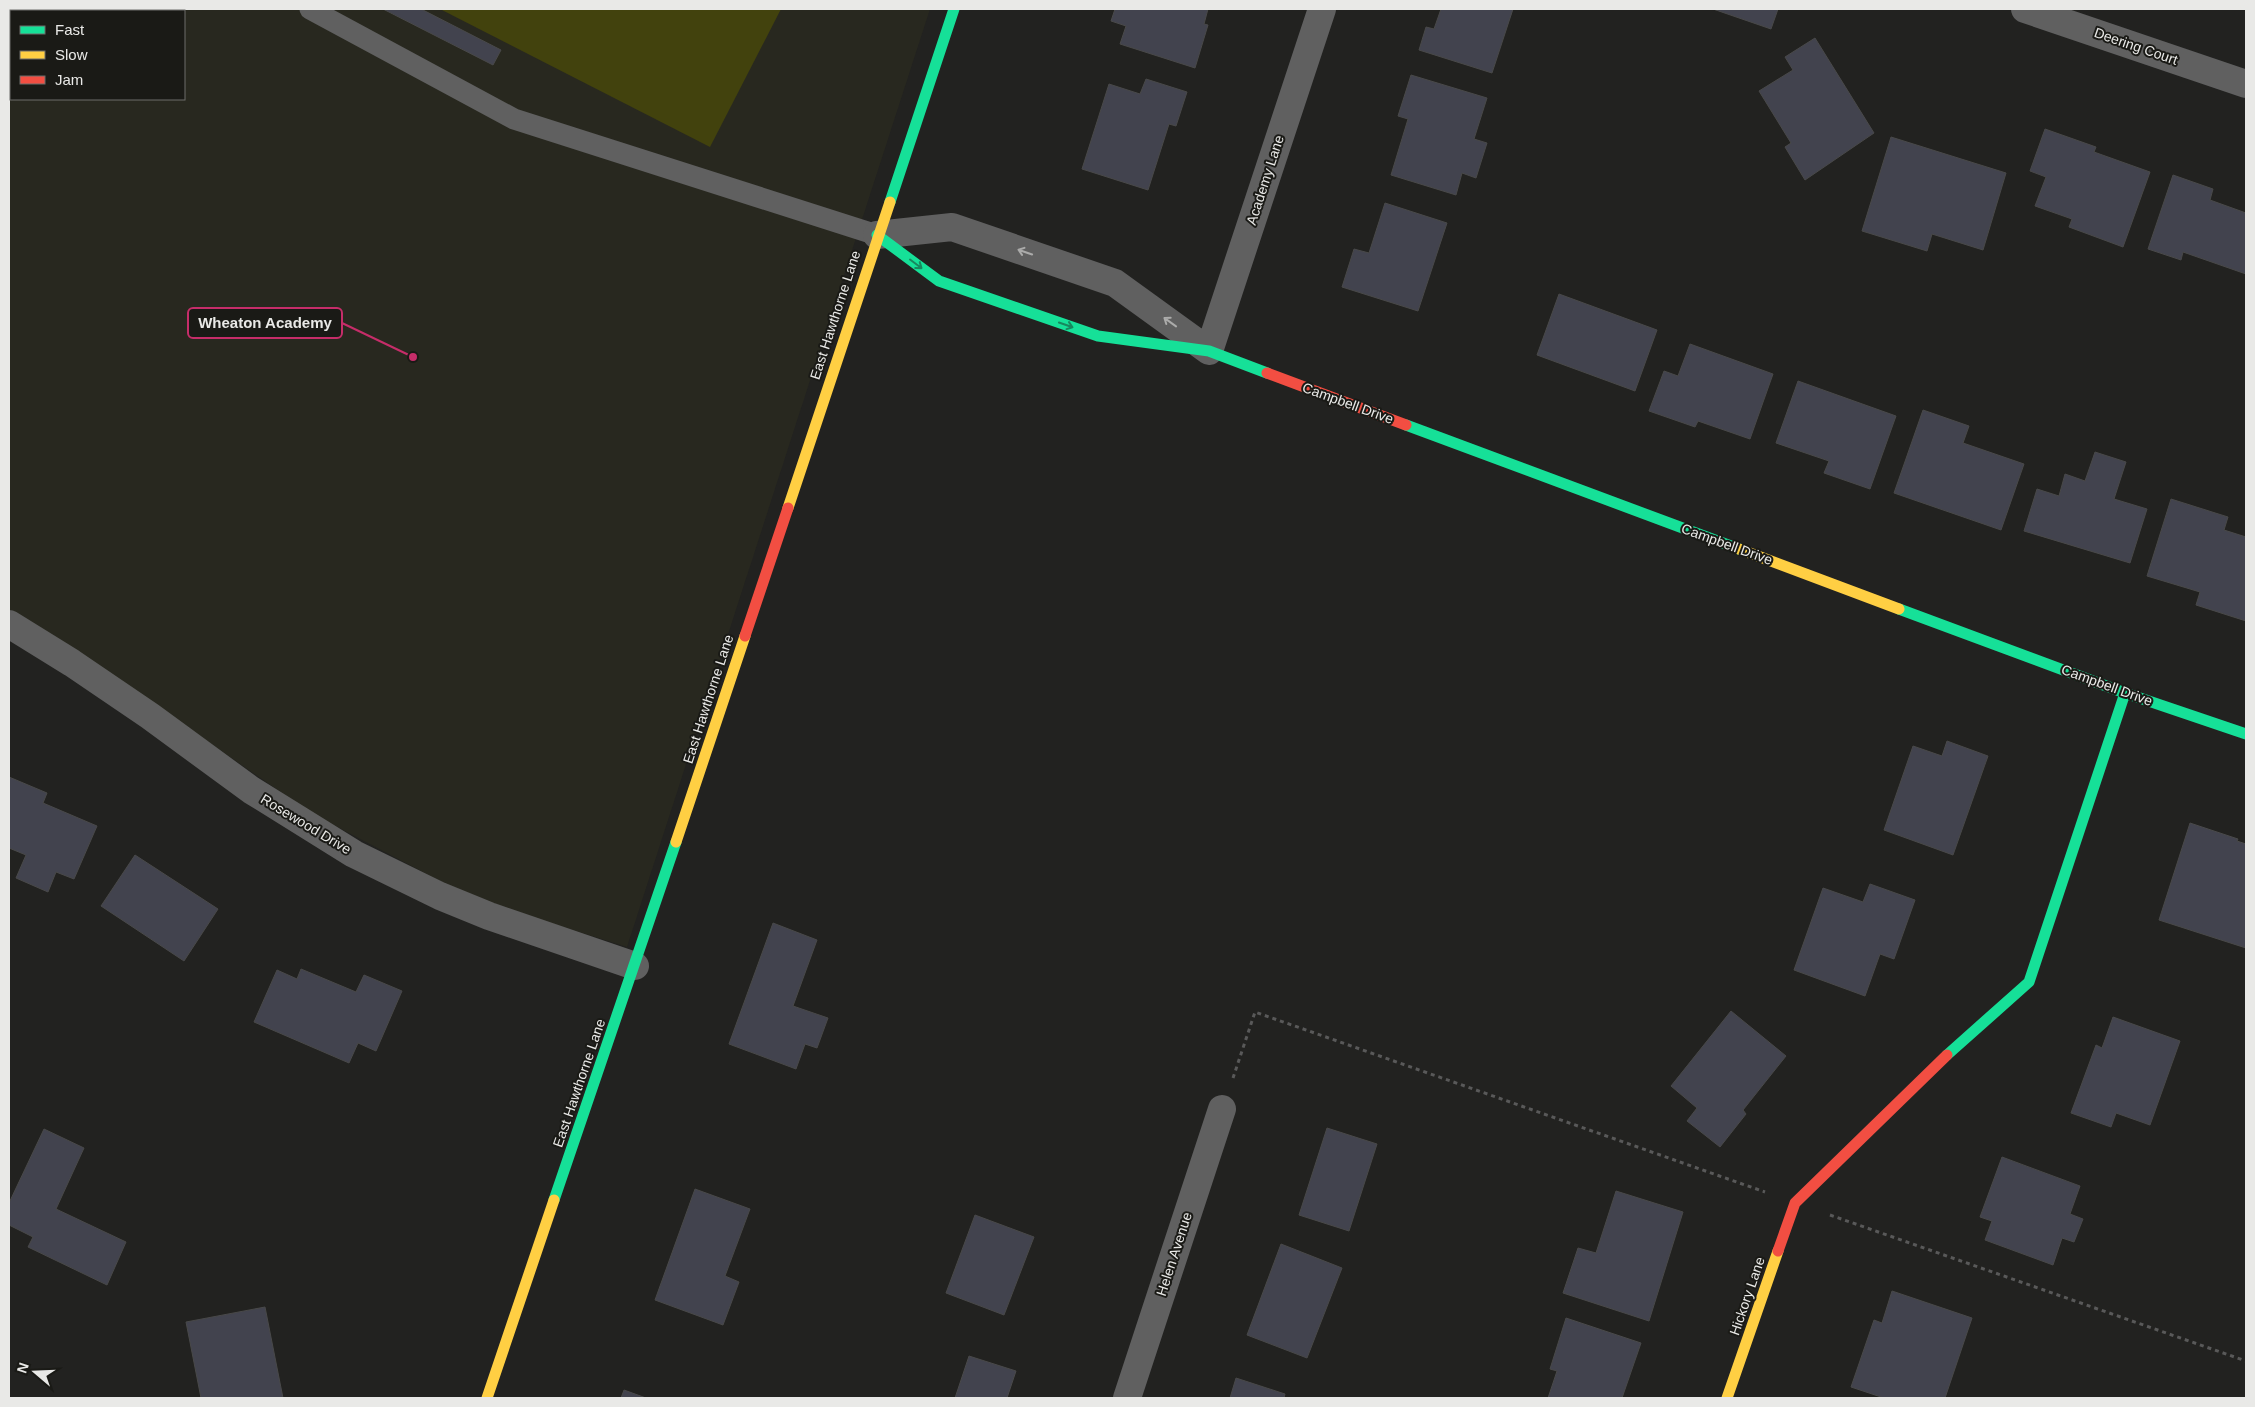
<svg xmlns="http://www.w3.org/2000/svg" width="2255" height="1407" font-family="Helvetica,sans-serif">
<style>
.built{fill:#28281f;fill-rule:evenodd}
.green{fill:#42420d}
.building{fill:#42434e;stroke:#494949}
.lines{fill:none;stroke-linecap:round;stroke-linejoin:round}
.path{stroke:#595959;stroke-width:3;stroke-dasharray:4 4;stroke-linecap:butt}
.lane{stroke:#606060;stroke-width:21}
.street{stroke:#606060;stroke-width:28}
.fast{stroke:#16e098;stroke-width:11}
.slow{stroke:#ffcf43;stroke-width:11}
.jam{stroke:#f24e42;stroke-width:11}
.oneway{stroke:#ababaa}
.oneway2{stroke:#18875e}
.labels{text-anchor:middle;stroke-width:4;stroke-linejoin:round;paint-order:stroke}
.street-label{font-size:14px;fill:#e9e9e7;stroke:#1a1a16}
.leader{fill:none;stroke:#c62d69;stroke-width:2}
.callout-dot{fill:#c62d69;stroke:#1a1a16;stroke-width:2}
.callout{fill:#1a1a16;stroke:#c62d69;stroke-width:2}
.callout-label{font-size:15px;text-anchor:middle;font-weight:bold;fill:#e9e9e7}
</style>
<rect width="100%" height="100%" fill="#222220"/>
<path class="built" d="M 9,9 L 930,9 L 627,947 L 474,899 L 311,813 L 126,685 L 9,616 ZM 11,11 L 184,11 L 184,99 L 11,99 Z"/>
<path class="green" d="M 440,9 L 781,9 L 710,147 Z"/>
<path class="building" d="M 383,9 L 421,9 L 501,50 L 493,65 Z
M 1115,9 L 1208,9 L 1204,24 L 1208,25 L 1195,68 L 1120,44 L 1126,26 L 1111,21 Z
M 1441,9 L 1513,9 L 1492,73 L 1419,50 L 1426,27 L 1434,29 Z
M 1713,9 L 1778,9 L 1771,29 Z
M 1815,38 L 1874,133 L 1805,180 L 1785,147 L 1791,143 L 1759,91 L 1793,70 L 1785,57 Z
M 1411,75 L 1487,98 L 1474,139 L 1487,143 L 1476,178 L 1462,173 L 1456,195 L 1391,175 L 1408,119 L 1398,116 Z
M 1146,79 L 1187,92 L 1176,126 L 1169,124 L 1148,190 L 1082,169 L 1109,84 L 1140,94 Z
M 2045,129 L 2096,147 L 2094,152 L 2150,172 L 2123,247 L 2069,227 L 2072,219 L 2035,206 L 2046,177 L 2030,171 Z
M 1891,137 L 2006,173 L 1983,250 L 1932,234 L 1927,251 L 1862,231 Z
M 2173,175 L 2213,189 L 2210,200 L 2246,213 L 2246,274 L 2183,252 L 2181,260 L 2148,249 Z
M 1385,203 L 1447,223 L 1418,311 L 1342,287 L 1354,249 L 1369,253 Z
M 1559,294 L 1657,330 L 1635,391 L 1537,355 Z
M 1690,344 L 1773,374 L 1750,439 L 1698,421 L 1695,427 L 1649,411 L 1664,371 L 1678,376 Z
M 1798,381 L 1896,416 L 1870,489 L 1824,473 L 1829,461 L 1776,443 Z
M 1923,410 L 1969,426 L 1963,443 L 2024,464 L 2001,530 L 1894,493 Z
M 2095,452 L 2126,462 L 2114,499 L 2147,509 L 2130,563 L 2024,531 L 2037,489 L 2059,496 L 2065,474 L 2085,481 Z
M 2171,499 L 2228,517 L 2224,530 L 2246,537 L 2246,621 L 2196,605 L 2200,592 L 2147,576 Z
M 1947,741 L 1988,756 L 1953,855 L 1884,830 L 1913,746 L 1942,756 Z
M 9,777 L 47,793 L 43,803 L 97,826 L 74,879 L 56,872 L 48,892 L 16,878 L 26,855 L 9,848 Z
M 2190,823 L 2238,839 L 2237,841 L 2246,844 L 2246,948 L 2159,920 Z
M 135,855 L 218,909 L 184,961 L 101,906 Z
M 1870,884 L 1915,900 L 1894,959 L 1880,954 L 1865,996 L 1794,970 L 1823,888 L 1863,902 Z
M 773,923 L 817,940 L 793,1006 L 828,1018 L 817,1048 L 805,1044 L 796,1069 L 729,1044 Z
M 301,969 L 356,992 L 364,975 L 402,991 L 376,1051 L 358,1043 L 349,1063 L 254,1022 L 277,970 L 297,979 Z
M 1731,1011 L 1786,1056 L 1743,1110 L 1746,1114 L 1720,1147 L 1687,1121 L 1697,1108 L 1671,1086 Z
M 2113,1017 L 2180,1041 L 2150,1125 L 2116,1113 L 2111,1127 L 2071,1113 L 2096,1045 L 2102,1048 Z
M 1327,1128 L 1377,1144 L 1349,1231 L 1299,1215 Z
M 44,1129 L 84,1148 L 56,1209 L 126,1242 L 107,1285 L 28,1247 L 33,1237 L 9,1225 L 9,1203 Z
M 2002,1157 L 2080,1186 L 2070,1214 L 2083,1219 L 2074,1242 L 2062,1238 L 2053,1265 L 1985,1240 L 1992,1221 L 1980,1217 Z
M 695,1189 L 750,1209 L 725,1276 L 739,1282 L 723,1325 L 655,1300 Z
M 1616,1191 L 1683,1212 L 1649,1321 L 1563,1293 L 1578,1248 L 1596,1253 Z
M 975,1215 L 1034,1237 L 1004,1315 L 946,1293 Z
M 1281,1244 L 1342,1268 L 1307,1358 L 1247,1335 Z
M 1892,1291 L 1972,1318 L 1945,1398 L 1884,1398 L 1851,1387 L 1874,1320 L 1882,1323 Z
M 265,1307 L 283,1398 L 201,1398 L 186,1322 Z
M 1566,1318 L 1641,1343 L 1622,1398 L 1548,1398 L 1557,1371 L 1550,1369 Z
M 969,1356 L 1016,1371 L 1007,1398 L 955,1398 Z
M 1236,1378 L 1285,1394 L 1284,1398 L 1230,1398 Z
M 624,1390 L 646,1398 L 621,1398 Z"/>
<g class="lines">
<path class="path" d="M 1233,1078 L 1255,1012 L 1765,1192
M 1830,1215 L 2246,1361"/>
<path class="lane" d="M 310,9 L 514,119 L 877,235"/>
<path class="street" d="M 2025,9 L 2246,84
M 877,235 L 952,227 L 1115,283 L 1209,351 L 1322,9
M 9,624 L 72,663 L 150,716 L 251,790 L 354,854 L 440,896 L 489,916 L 635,966
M 1127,1398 L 1222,1109"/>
<path class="fast" d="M 890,202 L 954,9
M 877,235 L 939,281 L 1098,336 L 1209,351 L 1267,373
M 1406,425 L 1739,549
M 1899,609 L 2125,693 L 2246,734
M 1947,1055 L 2029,982 L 2125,693
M 554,1200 L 676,842"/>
<path class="slow" d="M 788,508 L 890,202
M 1739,549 L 1899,609
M 676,842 L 745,636
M 487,1398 L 554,1200
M 1727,1398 L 1778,1251"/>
<path class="jam" d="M 1267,373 L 1406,425
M 745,636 L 788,508
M 1778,1251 L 1795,1203 L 1947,1055"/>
</g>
<defs><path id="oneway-shaft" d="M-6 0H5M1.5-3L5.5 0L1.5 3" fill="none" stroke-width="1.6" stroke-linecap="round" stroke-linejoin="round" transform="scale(1.25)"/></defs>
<g class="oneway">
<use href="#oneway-shaft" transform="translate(1025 252) rotate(-161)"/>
<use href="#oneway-shaft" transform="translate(1170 322) rotate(-144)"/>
</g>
<g class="oneway2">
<use href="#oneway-shaft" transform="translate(916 264) rotate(37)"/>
<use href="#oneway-shaft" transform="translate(1066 325) rotate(19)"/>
</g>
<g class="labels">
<g class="street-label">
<text transform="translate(2136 46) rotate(19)" y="5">Deering Court</text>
<text transform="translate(1265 180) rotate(-72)" y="5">Academy Lane</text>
<text transform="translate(835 315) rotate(-72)" y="5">East Hawthorne Lane</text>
<text transform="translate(1348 403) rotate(20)" y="5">Campbell Drive</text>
<text transform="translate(1727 544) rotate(20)" y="5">Campbell Drive</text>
<text transform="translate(2107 685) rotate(20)" y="5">Campbell Drive</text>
<text transform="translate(708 699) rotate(-72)" y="5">East Hawthorne Lane</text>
<text transform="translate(306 824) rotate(31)" y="5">Rosewood Drive</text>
<text transform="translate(579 1083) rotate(-71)" y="5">East Hawthorne Lane</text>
<text transform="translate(1174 1254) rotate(-72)" y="5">Helen Avenue</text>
<text transform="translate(1747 1296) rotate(-71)" y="5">Hickory Lane</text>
</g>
</g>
<path class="leader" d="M413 357L342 323"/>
<circle class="callout-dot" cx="413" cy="357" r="5"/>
<rect class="callout" x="188" y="308" width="154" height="30" rx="5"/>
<g class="callout-label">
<text x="265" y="328">Wheaton Academy</text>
</g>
<rect width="2255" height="1407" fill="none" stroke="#e9e9e7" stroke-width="20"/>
<rect x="10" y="10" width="175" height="90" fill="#1a1a16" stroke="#6d6d6a"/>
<rect x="20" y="26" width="25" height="8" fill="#16e098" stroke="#6d6d6a"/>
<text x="55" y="35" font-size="15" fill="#e9e9e7">Fast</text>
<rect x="20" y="51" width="25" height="8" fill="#ffcf43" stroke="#6d6d6a"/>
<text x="55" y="60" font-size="15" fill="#e9e9e7">Slow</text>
<rect x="20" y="76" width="25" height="8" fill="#f24e42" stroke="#6d6d6a"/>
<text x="55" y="85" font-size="15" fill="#e9e9e7">Jam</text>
<g transform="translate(35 1372) rotate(289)" stroke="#1a1a16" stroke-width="4" paint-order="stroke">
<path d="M0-4L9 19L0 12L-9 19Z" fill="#e9e9e7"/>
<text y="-8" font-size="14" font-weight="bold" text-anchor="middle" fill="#e9e9e7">N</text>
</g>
</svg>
